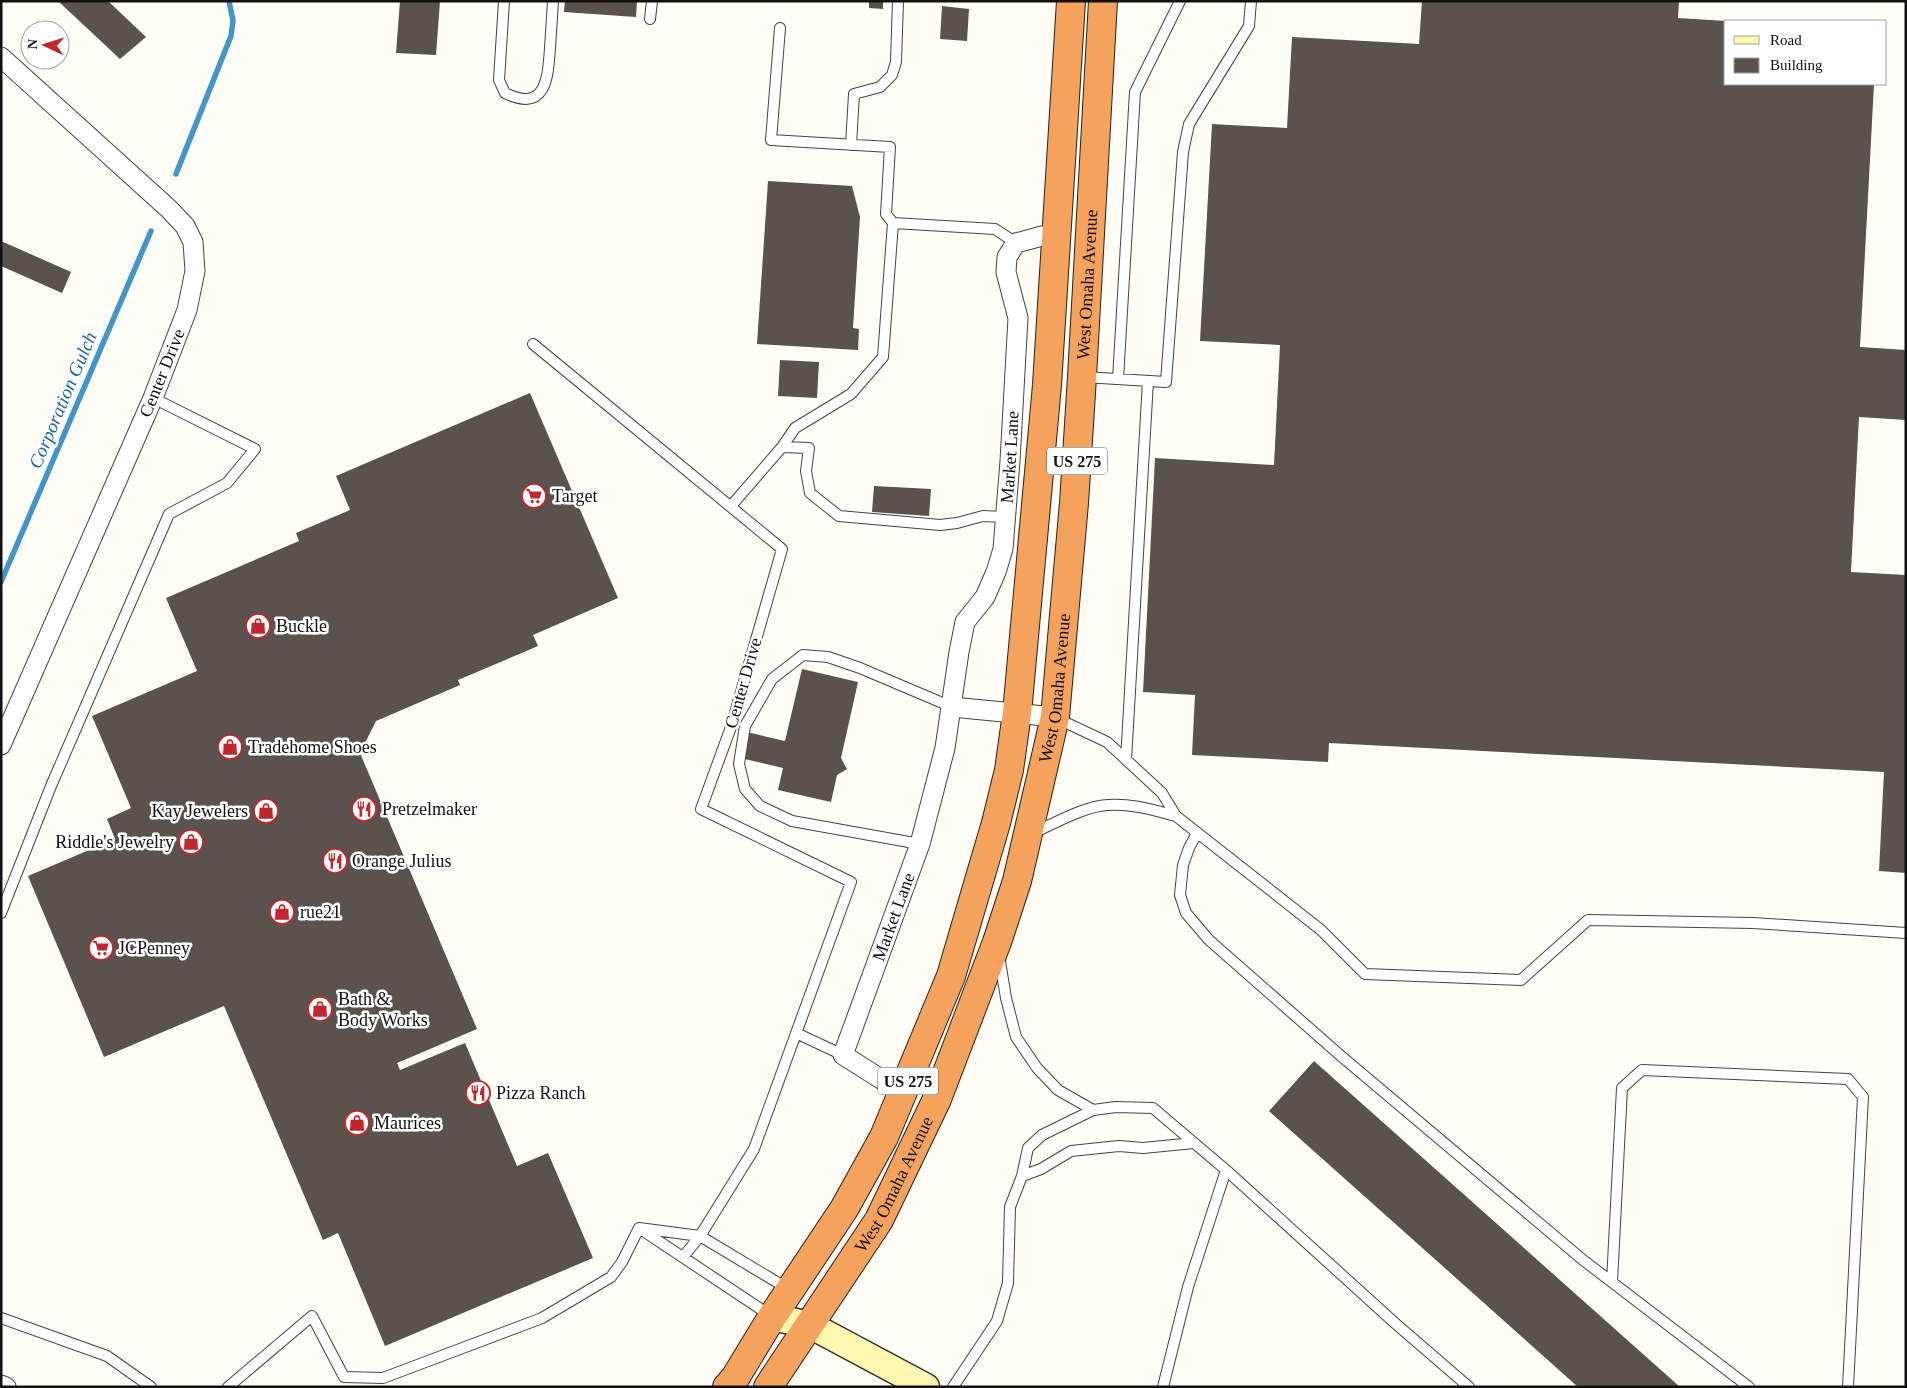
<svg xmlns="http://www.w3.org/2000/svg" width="1907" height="1388" font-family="'Times New Roman',serif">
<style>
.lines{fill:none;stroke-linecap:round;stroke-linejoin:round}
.stream{stroke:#3f96cf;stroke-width:5.5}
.building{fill:#5a524d}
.lane-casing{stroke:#444;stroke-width:12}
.street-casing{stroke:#444;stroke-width:21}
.secondary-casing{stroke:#333;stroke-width:29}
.highway-casing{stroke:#222;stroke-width:30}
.lane{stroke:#fff;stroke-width:10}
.street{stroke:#fff;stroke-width:19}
.secondary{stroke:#fff6b0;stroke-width:26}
.highway{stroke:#f5a25d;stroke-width:28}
.labels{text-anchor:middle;stroke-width:5;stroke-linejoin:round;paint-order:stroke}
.shield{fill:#fff;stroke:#585858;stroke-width:1}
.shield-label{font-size:16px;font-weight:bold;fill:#111}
.street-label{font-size:18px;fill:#111;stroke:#fff}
.poi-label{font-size:18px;fill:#111;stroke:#fff;text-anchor:start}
.water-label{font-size:19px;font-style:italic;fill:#1768a6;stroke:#fff}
</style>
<rect width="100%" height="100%" fill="#fffdf5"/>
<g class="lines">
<path class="stream" d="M 176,174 L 231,36 L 233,21 L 229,1
M 1,582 L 151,231"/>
</g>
<path class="building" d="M 58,1 L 108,1 L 146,37 L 120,59 Z
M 400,1 L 440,1 L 436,55 L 396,53 Z
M 565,1 L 637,1 L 636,17 L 564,12 Z
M 869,1 L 883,1 L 883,9 L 869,8 Z
M 1422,1 L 1679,1 L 1678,18 L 1726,21 L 1726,84 L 1874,84 L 1860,347 L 1906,350 L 1906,420 L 1859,417 L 1851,572 L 1906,575 L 1906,873 L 1879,871 L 1884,772 L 1329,743 L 1328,762 L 1192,755 L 1195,695 L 1143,692 L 1155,458 L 1274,465 L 1280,345 L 1200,341 L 1212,124 L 1287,128 L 1292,37 L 1419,44 Z
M 942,6 L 969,9 L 967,41 L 940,39 Z
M 768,181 L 852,186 L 860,217 L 853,328 L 859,329 L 858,350 L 757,344 Z
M 1,241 L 71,272 L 62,293 L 1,266 Z
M 780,360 L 819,362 L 817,398 L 778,396 Z
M 530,393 L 618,598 L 533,635 L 538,646 L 458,680 L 460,685 L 376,721 L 360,753 L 477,1029 L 397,1063 L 400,1070 L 465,1043 L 517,1166 L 548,1153 L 593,1258 L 385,1346 L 338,1233 L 323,1240 L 224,1006 L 104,1057 L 28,876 L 115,839 L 107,819 L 131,808 L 92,716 L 197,671 L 166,598 L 299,541 L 296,533 L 350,510 L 336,476 Z
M 874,486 L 931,489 L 929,516 L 872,512 Z
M 802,669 L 858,682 L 841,758 L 847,769 L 837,775 L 831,802 L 778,790 L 783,768 L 736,757 L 742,731 L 785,741 Z
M 1314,1061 L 1680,1387 L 1578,1387 L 1269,1111 Z"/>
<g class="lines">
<defs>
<path id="lane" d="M 504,1 L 499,80 L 505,93 C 546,113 548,78 550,48 C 551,32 552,17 553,1
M 650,19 L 652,1
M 780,28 L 771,140 L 890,147 L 886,214 L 893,223
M 851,145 L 854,94 L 880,87 L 892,75 L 896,62 L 898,1
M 533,344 L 782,549 L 731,727 L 701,809 L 851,882 L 754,1149 L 700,1236 L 683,1257
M 1084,377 L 1166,382 L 1183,152 L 1189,124 L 1249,26 L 1251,1
M 1118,379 L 1135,92 L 1180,1
M 782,447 L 809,448 L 806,471 L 810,493 L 839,516 L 940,525 L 957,523 L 983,516 L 1004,517
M 731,506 L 782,447 L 795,428 L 851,394 L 883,357 L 893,223 L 995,229 L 1016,243
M 1056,718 L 1107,742 L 1162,793 L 1176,816 L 1321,930 L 1365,974 L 1521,980 L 1588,920 L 1753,923 L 1906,933
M 1126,760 L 1148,381
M 1197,833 L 1189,848 L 1183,865 L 1180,895 L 1186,913 L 1209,940 L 1341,1056 L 1583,1260 L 1749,1387
M 1031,834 C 1051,825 1085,806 1107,805 C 1131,803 1153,810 1176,816
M 920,844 L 792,821 L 760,806 L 745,789 L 739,764 L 745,726 L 772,679 L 803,655 L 828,657 L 860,668 L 952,707
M 1,913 L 51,786 L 169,514 L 227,483 L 255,449 L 153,398
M 999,955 L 1006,998 L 1016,1037 L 1037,1068 L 1058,1090 L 1093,1110
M 796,1033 L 843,1055
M 1022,1176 L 1041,1169 L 1071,1151 L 1119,1146 L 1143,1148 L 1194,1143
M 639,1228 L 700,1236 L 790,1290
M 642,1230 L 771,1316
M 1612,1282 L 1622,1088 L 1642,1070 L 1848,1079 L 1863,1097 L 1848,1387
M 1,1318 L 107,1356 L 151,1387
M 228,1387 L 312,1316 L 344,1377 L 383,1378 L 542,1318 L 611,1277 L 622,1262 L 639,1228
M 953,1387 L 997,1321 L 1008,1283 L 1010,1207 L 1022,1176 L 1028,1148 L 1042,1135 L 1093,1110 L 1116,1107 L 1153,1108 L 1226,1170 L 1396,1324 L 1469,1387
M 1163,1387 L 1188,1287 L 1226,1170"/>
<g id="street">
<path d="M 1,57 L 169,209 L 185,226 L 193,242 L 195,271 L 187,310 L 153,398 L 1,745"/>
<path d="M 952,707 L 1055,717"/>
<path id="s1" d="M 903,1093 L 843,1055 L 920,844 L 945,748 L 959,652 L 965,622 L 985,597 L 996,572 L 1003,549 L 1010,461 L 1018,318 L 1006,272 L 1007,257 L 1016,243 L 1042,236 L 1057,237"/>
<path d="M 1,1385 L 6,1387"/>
</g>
<path id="secondary" d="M 772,1317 L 810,1325 L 926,1387"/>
<g id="highway">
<path d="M 727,1387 L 735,1378 L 772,1317 L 844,1209 L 884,1137 L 951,976 L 996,823 L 1009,770 L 1017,713 L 1047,385 L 1071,1"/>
<path id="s2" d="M 768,1387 L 879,1220 L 937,1099 L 997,942 L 1017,881 L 1055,717 L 1074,503 L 1082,377 L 1103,1"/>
</g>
</defs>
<use href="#lane" class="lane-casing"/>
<use href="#street" class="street-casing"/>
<use href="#secondary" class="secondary-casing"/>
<use href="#highway" class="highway-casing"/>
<use href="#lane" class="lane"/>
<use href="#street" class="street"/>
<use href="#secondary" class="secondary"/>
<use href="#highway" class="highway"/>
</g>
<defs>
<symbol id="supermarket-ring" viewBox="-11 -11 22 22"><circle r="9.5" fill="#fff" stroke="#c4262e" stroke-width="1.5"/><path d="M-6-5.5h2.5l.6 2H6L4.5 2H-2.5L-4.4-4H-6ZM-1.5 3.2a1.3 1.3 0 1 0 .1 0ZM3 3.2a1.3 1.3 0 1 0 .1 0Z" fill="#c4262e"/></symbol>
<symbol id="shop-ring" viewBox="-11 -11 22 22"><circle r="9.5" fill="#fff" stroke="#c4262e" stroke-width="1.5"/><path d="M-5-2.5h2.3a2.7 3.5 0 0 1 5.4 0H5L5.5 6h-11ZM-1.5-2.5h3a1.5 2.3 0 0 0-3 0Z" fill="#c4262e"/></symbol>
<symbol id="restaurant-ring" viewBox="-11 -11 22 22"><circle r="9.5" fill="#fff" stroke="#c4262e" stroke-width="1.5"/><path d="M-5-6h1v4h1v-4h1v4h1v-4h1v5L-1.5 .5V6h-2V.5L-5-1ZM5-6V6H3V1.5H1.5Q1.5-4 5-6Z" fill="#c4262e"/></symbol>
</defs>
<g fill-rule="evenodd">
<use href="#supermarket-ring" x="520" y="482" width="28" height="28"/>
<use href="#shop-ring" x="244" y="612" width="28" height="28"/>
<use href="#shop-ring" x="216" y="733" width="28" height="28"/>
<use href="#restaurant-ring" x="350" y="795" width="28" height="28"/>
<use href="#shop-ring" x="252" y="797" width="28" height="28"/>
<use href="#shop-ring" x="177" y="828" width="28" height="28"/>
<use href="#restaurant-ring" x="321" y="847" width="28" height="28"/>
<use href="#shop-ring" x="268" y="898" width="28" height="28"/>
<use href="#supermarket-ring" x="87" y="934" width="28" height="28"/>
<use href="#shop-ring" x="306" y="995" width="28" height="28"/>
<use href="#restaurant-ring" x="464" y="1079" width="28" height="28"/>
<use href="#shop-ring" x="343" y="1109" width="28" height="28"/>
</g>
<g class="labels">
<g class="shield">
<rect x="1047" y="447.5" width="60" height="27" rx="4"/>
<rect x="878" y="1067.5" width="60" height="27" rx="4"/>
</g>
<g class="shield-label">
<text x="1077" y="467">US 275</text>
<text x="908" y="1087">US 275</text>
</g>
<g class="street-label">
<text dy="6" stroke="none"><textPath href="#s2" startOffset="1169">West Omaha Avenue</textPath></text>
<text transform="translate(162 373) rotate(-68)" y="6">Center Drive</text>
<text dy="6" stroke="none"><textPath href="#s1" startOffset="698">Market Lane</textPath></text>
<text transform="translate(743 683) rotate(-74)" y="6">Center Drive</text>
<text dy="6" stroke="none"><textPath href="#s2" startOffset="764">West Omaha Avenue</textPath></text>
<text dy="6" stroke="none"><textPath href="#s1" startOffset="218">Market Lane</textPath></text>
<text dy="6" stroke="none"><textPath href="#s2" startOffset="239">West Omaha Avenue</textPath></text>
</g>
<g class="poi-label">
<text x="552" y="502">Target</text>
<text x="276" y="632">Buckle</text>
<text x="248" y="753">Tradehome Shoes</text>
<text x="382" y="815">Pretzelmaker</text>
<text x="248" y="817" text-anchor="end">Kay Jewelers</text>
<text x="174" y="848" text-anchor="end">Riddle's Jewelry</text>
<text x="352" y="867">Orange Julius</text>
<text x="300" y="918">rue21</text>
<text x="118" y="954">JCPenney</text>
<text x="338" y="1005">Bath &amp;<tspan x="338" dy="21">Body Works</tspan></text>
<text x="496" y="1099">Pizza Ranch</text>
<text x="374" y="1129">Maurices</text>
</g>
<g class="water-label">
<text transform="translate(62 400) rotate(-67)" y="7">Corporation Gulch</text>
</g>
</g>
<rect width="1907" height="1388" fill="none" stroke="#111111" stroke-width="5"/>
<rect x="1724" y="20" width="162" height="65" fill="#ffffff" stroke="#a0a0a0"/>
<rect x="1734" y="36" width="25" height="8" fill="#fff6b0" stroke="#a0a0a0"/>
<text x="1770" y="45" font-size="15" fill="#111111">Road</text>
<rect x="1734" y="58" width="25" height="15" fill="#5a524d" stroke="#a0a0a0"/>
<text x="1770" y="70" font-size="15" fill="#111111">Building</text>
<g transform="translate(45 45) rotate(274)"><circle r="24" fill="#ffffff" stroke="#a0a0a0"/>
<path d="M0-4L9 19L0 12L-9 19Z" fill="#c4262e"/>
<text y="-8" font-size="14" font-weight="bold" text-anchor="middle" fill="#111111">N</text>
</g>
</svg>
